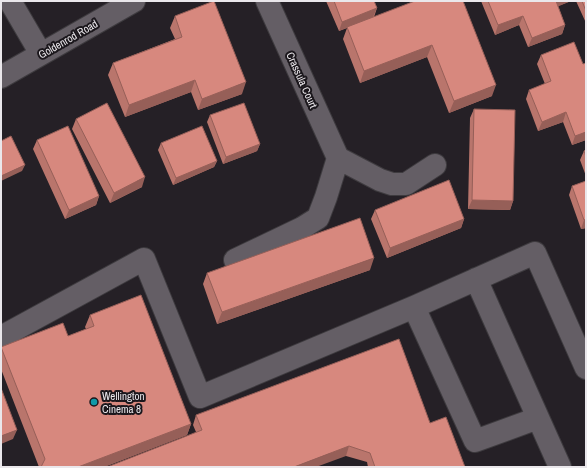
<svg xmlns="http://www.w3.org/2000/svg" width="587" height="468" font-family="'Archivo Narrow',sans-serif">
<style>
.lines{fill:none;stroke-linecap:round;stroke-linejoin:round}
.minor-casing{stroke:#3e3b3f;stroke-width:24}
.minor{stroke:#645e65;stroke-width:22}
.wall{fill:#b9756c}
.shaded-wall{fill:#965f58}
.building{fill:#d7887e;stroke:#965f58}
.culture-dot{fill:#0f9aa8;stroke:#1b171c;stroke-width:1.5}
.labels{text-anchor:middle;stroke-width:4;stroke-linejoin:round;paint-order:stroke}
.street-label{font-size:11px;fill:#eae7eb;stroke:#1b171c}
.poi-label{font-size:11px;fill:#eae7eb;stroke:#1b171c;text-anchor:start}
</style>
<rect width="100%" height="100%" fill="#252026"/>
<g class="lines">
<defs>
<path id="minor" d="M 10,1 L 41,54
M 267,1 L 338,158
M 1,77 L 134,1
M 338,158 L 380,180 L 392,184 L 406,184 L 435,165
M 235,260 L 302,228 L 318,218 L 326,197 L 338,158
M 476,279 L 560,467
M 414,307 L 475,441 L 538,418
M 1,337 L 144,259 L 200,397 L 414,307 L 535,253 L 586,368"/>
</defs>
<use href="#minor" class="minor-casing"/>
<use href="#minor" class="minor"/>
</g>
<path class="wall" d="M 326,1 L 374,1 L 377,8 L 374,17 L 415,1 L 492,96 L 449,113 L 427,57 L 360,83 L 343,39 L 347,28 L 339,31 Z
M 481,1 L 571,1 L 558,6 L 565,25 L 562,34 L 528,47 L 519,25 L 495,35 Z
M 576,1 L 586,1 L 586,23 Z
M 175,16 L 242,94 L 198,110 L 191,92 L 125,117 L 108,75 L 113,63 L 175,39 L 170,28 Z
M 541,55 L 586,140 L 572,145 L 563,122 L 538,131 L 526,99 L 529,90 L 545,84 L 537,64 Z
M 474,109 L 513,201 L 510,210 L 468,209 L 470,118 Z
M 210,115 L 260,144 L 257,151 L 223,164 L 207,122 Z
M 76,119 L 142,187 L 110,203 L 72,129 Z
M 37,140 L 99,196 L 96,205 L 65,219 L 33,149 Z
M 161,143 L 217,161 L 214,167 L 173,185 L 158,150 Z
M 586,150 L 586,176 L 580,160 L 584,151 Z
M 586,181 L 586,228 L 581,229 L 569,195 L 572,186 Z
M 375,210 L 464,219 L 461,228 L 387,258 L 371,219 Z
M 370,270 L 217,324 L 203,284 L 207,273 Z
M 90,315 L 191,424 L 187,435 L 104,467 L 39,467 L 1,369 L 1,347 L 68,336 L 86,329 L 85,327 Z
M 196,415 L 430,423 L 465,467 L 368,467 L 367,462 L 346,456 L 196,432 L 193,425 Z"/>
<path class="shaded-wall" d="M 554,1 L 571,1 L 552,9 Z
M 377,8 L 373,17 L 339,31 L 342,22 Z
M 523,16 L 519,25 L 495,35 L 498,25 Z
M 565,25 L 562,34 L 528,47 L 532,38 Z
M 432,45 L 427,57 L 360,83 L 364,71 Z
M 195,80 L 191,92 L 125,117 L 129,105 Z
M 246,82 L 242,94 L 198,110 L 202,99 Z
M 496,85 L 492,96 L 449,113 L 454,101 Z
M 566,112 L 563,122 L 538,131 L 542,122 Z
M 586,132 L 586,140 L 572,145 L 575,136 Z
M 260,144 L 257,151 L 223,164 L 226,157 Z
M 217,161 L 214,167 L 173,185 L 176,178 Z
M 25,165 L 22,171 L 1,181 L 1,176 Z
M 145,177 L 142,187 L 110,203 L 114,193 Z
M 99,196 L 96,205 L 65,219 L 69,210 Z
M 472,200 L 513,201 L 510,210 L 468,209 Z
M 464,219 L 461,228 L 387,258 L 390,248 Z
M 586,219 L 586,228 L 581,229 L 584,220 Z
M 374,258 L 370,270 L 217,324 L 222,312 Z
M 191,424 L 187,435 L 104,467 L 78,467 Z
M 17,430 L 13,439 L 1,444 L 1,436 Z
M 349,446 L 346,456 L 316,467 L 294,467 Z"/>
<path class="building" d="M 214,1 L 246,82 L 202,99 L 195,80 L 129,105 L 113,63 L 182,37 L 175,16 Z
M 334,1 L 374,1 L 377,8 L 342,22 Z
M 415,1 L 463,1 L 496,85 L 454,101 L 432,45 L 364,71 L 347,27 Z
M 488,1 L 556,1 L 565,25 L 532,38 L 523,16 L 498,25 Z
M 582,1 L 586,1 L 586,11 Z
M 574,42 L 583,64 L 586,63 L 586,132 L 575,136 L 566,112 L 542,122 L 529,90 L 551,81 L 541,55 Z
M 107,103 L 145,177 L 114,193 L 76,119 Z
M 244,103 L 260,144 L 226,157 L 210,115 Z
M 474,109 L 515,110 L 513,201 L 472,200 Z
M 68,126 L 99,196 L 69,210 L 37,140 Z
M 202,126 L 217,161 L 176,178 L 161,143 Z
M 11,136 L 25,165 L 1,176 L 1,141 Z
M 586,150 L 586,157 L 584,151 Z
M 449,180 L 464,219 L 390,248 L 375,210 Z
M 586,181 L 586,219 L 584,220 L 572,186 Z
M 360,218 L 374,258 L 222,312 L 207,273 Z
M 141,295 L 191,424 L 78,467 L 41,467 L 45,459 L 1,347 L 63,323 L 68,336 L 94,326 L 90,315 Z
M 399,339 L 430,423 L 446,417 L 465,467 L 375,467 L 370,453 L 349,446 L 294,467 L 107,467 L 202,430 L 196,415 Z
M 1,388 L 17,430 L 1,436 Z"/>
<circle class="culture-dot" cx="94" cy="402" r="4"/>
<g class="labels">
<g class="street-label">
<text transform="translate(68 39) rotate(-30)" y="4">Goldenrod Road</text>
<text transform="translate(302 80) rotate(66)" y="4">Crassula Court</text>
</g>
<g class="poi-label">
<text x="102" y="400">Wellington<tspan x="102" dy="13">Cinema 8</tspan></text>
</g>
</g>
<rect width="587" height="468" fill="none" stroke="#eae7eb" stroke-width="4"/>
</svg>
